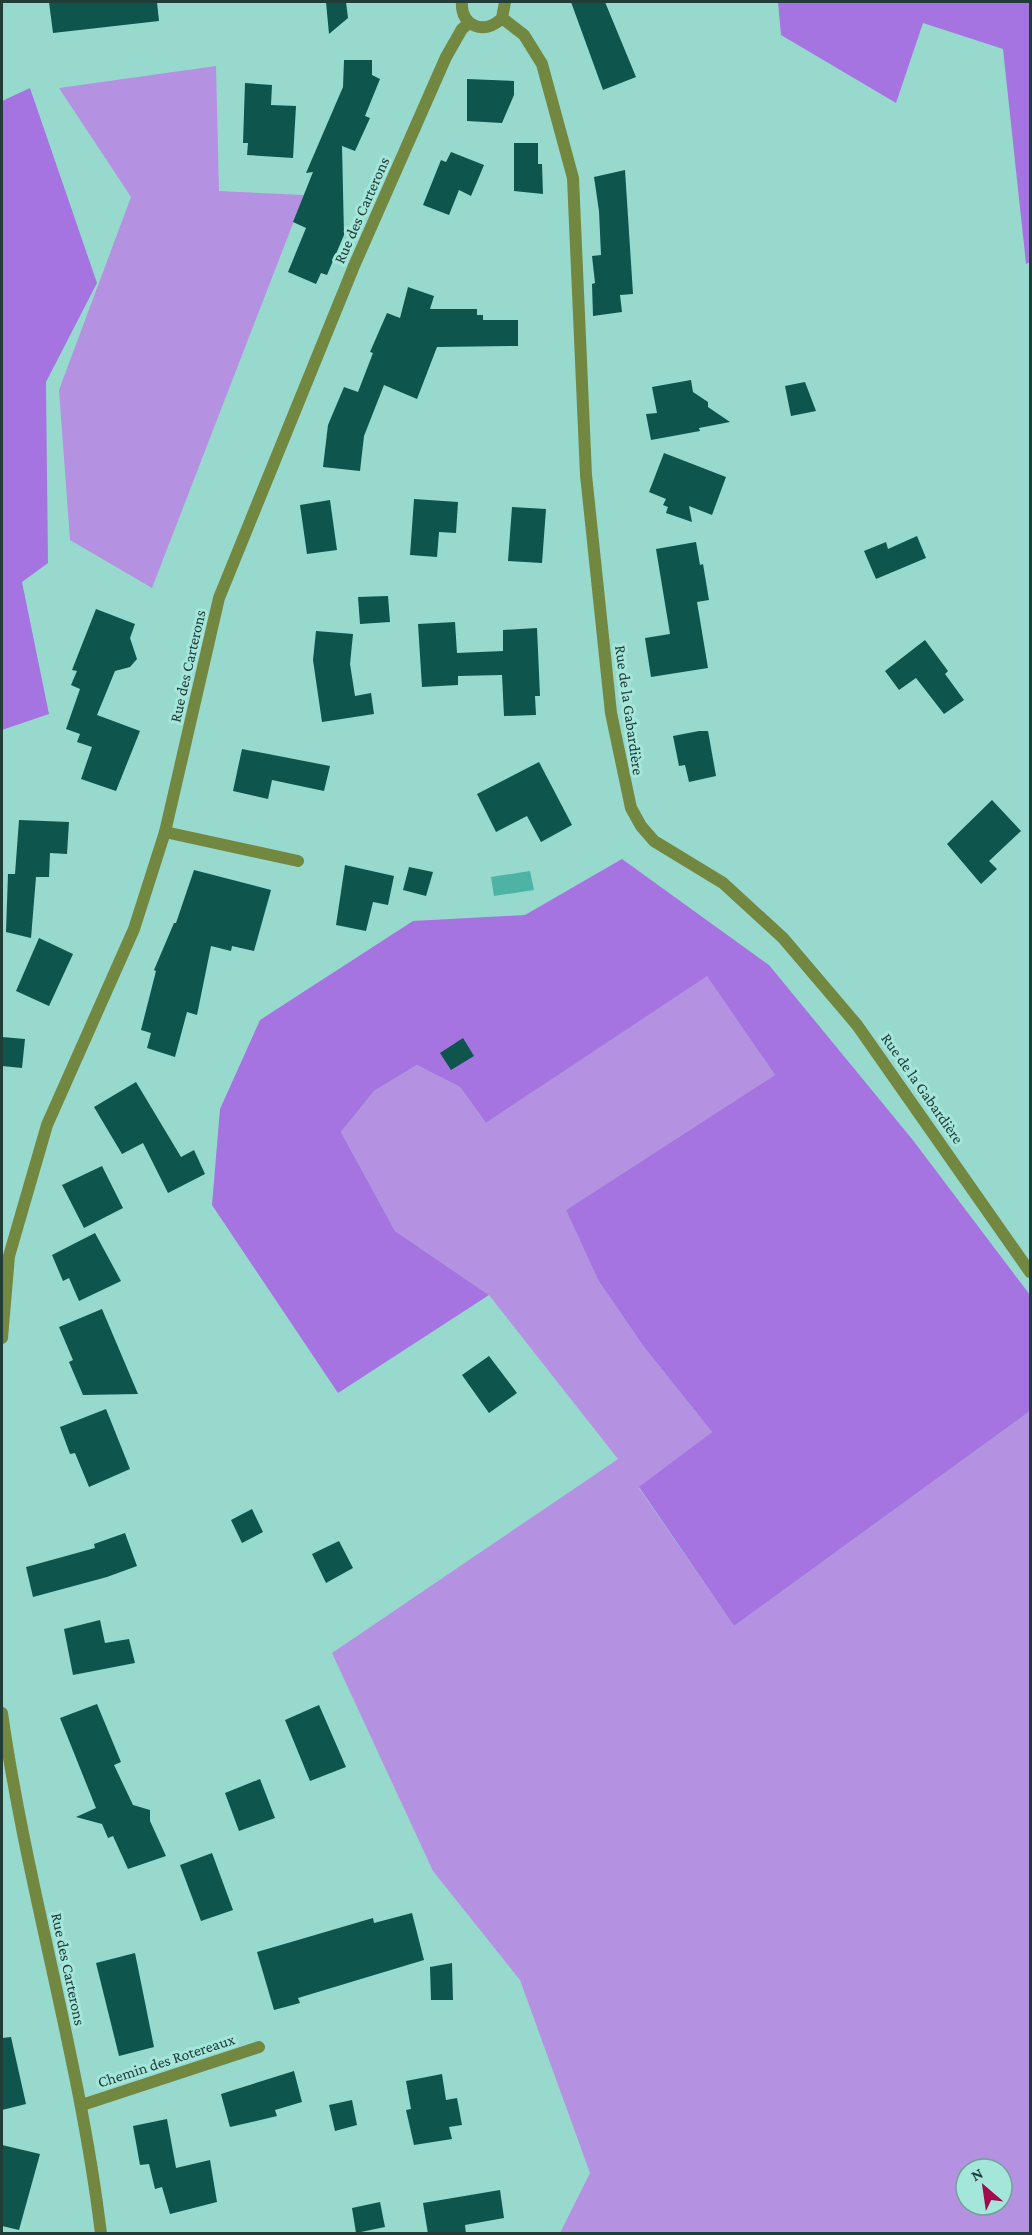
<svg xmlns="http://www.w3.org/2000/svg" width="1032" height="2235" font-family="'Crimson Pro',serif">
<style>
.green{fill:#b492e1;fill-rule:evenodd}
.forest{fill:#a674e1}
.water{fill:#4cb3a5}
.building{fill:#0d554d}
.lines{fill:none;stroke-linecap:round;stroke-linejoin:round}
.service{stroke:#728841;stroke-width:12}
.minor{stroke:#728841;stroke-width:12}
.labels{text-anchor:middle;stroke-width:6;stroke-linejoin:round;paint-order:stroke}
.street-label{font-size:16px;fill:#223d38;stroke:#a5e6db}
</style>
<rect width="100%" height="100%" fill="#98d9ce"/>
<path class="green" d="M 216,66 L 219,191 L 304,195 L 152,588 L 70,540 L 59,390 L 131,197 L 59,88 Z
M 707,975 L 775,1075 L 566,1210 L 598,1280 L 644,1347 L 712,1432 L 639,1488 L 734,1626 L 1030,1411 L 1030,2233 L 560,2233 L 590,2173 L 520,1980 L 433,1871 L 332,1653 L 618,1459 L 489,1295 L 395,1231 L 341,1132 L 374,1091 L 417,1065 L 460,1087 L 486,1123 ZM 966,2169 L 1002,2169 L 1002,2205 L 966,2205 Z"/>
<path class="forest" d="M 778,2 L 1030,2 L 1030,262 L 1026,264 L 1003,49 L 923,23 L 896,103 L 781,35 Z
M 30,88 L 97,283 L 46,382 L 48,563 L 22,582 L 49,714 L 2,730 L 2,101 Z
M 622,859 L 769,965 L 912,1139 L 1030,1295 L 1030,1411 L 734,1626 L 639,1487 L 712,1432 L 644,1347 L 598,1280 L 566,1210 L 775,1075 L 707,976 L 486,1123 L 460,1087 L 417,1065 L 374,1091 L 341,1132 L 395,1231 L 489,1295 L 338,1393 L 212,1205 L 220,1109 L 260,1020 L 413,921 L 525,915 Z"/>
<path class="water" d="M 530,871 L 534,890 L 494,896 L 491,877 Z"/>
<path class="building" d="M 49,2 L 157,2 L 159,21 L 53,33 Z
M 326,2 L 346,2 L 348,18 L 329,34 Z
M 571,2 L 605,2 L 636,77 L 603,90 Z
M 344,60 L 372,60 L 372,75 L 380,79 L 365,116 L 370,118 L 355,151 L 342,146 L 344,235 L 327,275 L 321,273 L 316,284 L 288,272 L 306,228 L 293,222 L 313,172 L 306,173 L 343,87 Z
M 467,79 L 514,81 L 514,95 L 502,123 L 467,121 Z
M 245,83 L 272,85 L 271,105 L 296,106 L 293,158 L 247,155 L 248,143 L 243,143 Z
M 514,143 L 538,143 L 538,164 L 542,164 L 543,194 L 514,191 Z
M 451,152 L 484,165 L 471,196 L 459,190 L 449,215 L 423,205 L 441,160 L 446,162 Z
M 625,170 L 633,294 L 620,295 L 622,312 L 593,316 L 592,284 L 595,283 L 592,256 L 601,255 L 599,211 L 594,177 Z
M 408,287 L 434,296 L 430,309 L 477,309 L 477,315 L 483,315 L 483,320 L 518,320 L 518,346 L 437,347 L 417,399 L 384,385 L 364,436 L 360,471 L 323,467 L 328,425 L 344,387 L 358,392 L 373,353 L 370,352 L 387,313 L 400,318 Z
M 691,380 L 693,392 L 708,402 L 708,407 L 730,422 L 699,428 L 700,431 L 651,440 L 646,414 L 657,413 L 652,387 Z
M 805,382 L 816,411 L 791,416 L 785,386 Z
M 664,453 L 726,477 L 712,515 L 689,506 L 692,522 L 666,513 L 668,507 L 663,505 L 666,499 L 649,492 Z
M 414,499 L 458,502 L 456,533 L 439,532 L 437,557 L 410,555 Z
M 330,500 L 337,550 L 307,554 L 300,505 Z
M 512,507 L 546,509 L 542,563 L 508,561 Z
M 917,536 L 926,558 L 876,579 L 864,551 L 886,542 L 888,549 Z
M 696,542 L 700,565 L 703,564 L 709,600 L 697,602 L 708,668 L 651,677 L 645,638 L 670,634 L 656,549 Z
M 388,596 L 390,622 L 360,624 L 358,597 Z
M 96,609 L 135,624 L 130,638 L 137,659 L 130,667 L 115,671 L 97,715 L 140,731 L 116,791 L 81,779 L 92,747 L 77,742 L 80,734 L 66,729 L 80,689 L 71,685 L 77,671 L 72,670 Z
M 455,622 L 457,653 L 503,651 L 503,630 L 537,628 L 540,696 L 535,696 L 536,715 L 504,716 L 502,675 L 458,676 L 458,685 L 422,687 L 418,624 Z
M 316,631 L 353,634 L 350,664 L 355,696 L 371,693 L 374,714 L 322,722 L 313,660 Z
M 925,640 L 948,671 L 945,674 L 964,700 L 944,714 L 916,678 L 899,690 L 885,671 Z
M 699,731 L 708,731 L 716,776 L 689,782 L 685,765 L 679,766 L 673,736 Z
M 242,749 L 330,766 L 324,791 L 272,780 L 268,799 L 233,791 Z
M 539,762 L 572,825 L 541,842 L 527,816 L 496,832 L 477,794 Z
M 992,800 L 1021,831 L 989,861 L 997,869 L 981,884 L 947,844 Z
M 19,820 L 69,822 L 67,854 L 50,853 L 49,877 L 36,877 L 31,938 L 6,932 L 8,874 L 15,874 Z
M 345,865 L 394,876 L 388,905 L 373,902 L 366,931 L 336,925 Z
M 409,867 L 433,872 L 426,896 L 403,890 Z
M 194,870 L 271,890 L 254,951 L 232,946 L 231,951 L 211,946 L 197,1015 L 187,1012 L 175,1057 L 147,1048 L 151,1033 L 141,1030 L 156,971 L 154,970 L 174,923 L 176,923 Z
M 39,938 L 73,954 L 49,1006 L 16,991 Z
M 2,1037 L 25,1039 L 22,1068 L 2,1066 Z
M 463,1038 L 474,1056 L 451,1070 L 440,1053 Z
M 136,1082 L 181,1157 L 194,1150 L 205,1174 L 168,1193 L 143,1143 L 122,1154 L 94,1107 Z
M 102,1166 L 123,1208 L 84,1228 L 62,1185 Z
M 95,1233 L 121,1281 L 79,1301 L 69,1278 L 63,1281 L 52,1255 Z
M 102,1309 L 138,1394 L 83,1395 L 69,1362 L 73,1360 L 59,1327 Z
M 489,1356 L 517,1393 L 489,1413 L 462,1375 Z
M 106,1409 L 130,1469 L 89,1487 L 75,1453 L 70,1454 L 60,1427 Z
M 252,1509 L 263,1532 L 242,1543 L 231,1520 Z
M 125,1533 L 137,1566 L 107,1577 L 33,1597 L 26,1567 L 95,1548 L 94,1544 Z
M 339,1541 L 353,1568 L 326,1583 L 312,1554 Z
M 100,1620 L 105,1643 L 129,1639 L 135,1663 L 73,1675 L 64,1629 Z
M 97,1704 L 121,1762 L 114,1765 L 133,1805 L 150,1810 L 150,1821 L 166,1856 L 128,1869 L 113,1836 L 108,1838 L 102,1824 L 76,1817 L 96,1808 L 60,1718 Z
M 319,1705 L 346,1767 L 310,1781 L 285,1720 Z
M 260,1779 L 275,1818 L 239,1831 L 225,1793 Z
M 212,1853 L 233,1910 L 201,1921 L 180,1865 Z
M 412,1913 L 424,1960 L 298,1998 L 300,2003 L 274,2010 L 257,1952 L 373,1918 L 374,1923 Z
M 135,1953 L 154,2047 L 119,2056 L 96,1963 Z
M 452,1963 L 453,2000 L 431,2000 L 430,1967 Z
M 11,2037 L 26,2104 L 2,2110 L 2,2038 Z
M 294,2071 L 302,2102 L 275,2110 L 277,2116 L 230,2127 L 221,2094 Z
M 442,2074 L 446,2100 L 457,2098 L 462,2125 L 449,2127 L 452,2139 L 414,2145 L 406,2110 L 411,2109 L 406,2081 Z
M 352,2100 L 357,2125 L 335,2131 L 329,2105 Z
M 167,2119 L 176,2168 L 210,2160 L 217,2202 L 170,2214 L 162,2187 L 155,2189 L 149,2164 L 140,2165 L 133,2126 Z
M 2,2145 L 40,2154 L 19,2230 L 2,2226 Z
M 500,2190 L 504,2218 L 465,2225 L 466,2234 L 428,2234 L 423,2203 Z
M 380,2202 L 385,2227 L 356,2233 L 352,2208 Z"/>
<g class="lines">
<path class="service" d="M 165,832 L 298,861
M 82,2105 L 259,2047"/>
<path class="minor" d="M 462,2 C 460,26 485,36 502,18 L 505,2
M 502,18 L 524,35 L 542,64 L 573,178 L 586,475 L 611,713 L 631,808 L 641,826 L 654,841 L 723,883 L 783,938 L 857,1025 L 1030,1272
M 2,1338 L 9,1256 L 47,1125 L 134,929 L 165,832 L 219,598 L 354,266 L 446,57 L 462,29 L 469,23
M 2,1713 C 27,1888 80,2058 101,2234"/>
</g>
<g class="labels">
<g class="street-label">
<text transform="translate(361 210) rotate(-66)" y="6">Rue des Carterons</text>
<text transform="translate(187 666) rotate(-77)" y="6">Rue des Carterons</text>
<text transform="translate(630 710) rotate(82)" y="6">Rue de la Gabardière</text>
<text transform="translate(923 1088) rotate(55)" y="6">Rue de la Gabardière</text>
<text transform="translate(69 1969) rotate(78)" y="6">Rue des Carterons</text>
<text transform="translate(166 2060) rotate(-18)" y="6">Chemin des Rotereaux</text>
</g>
</g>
<rect width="1032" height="2235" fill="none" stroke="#223d38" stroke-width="6"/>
<g transform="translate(984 2187) rotate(331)"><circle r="28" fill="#a5e6db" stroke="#71a29a" stroke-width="1.5"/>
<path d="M0-4.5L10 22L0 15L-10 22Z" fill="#a10a4d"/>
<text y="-9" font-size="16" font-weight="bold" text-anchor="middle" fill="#223d38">N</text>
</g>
</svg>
